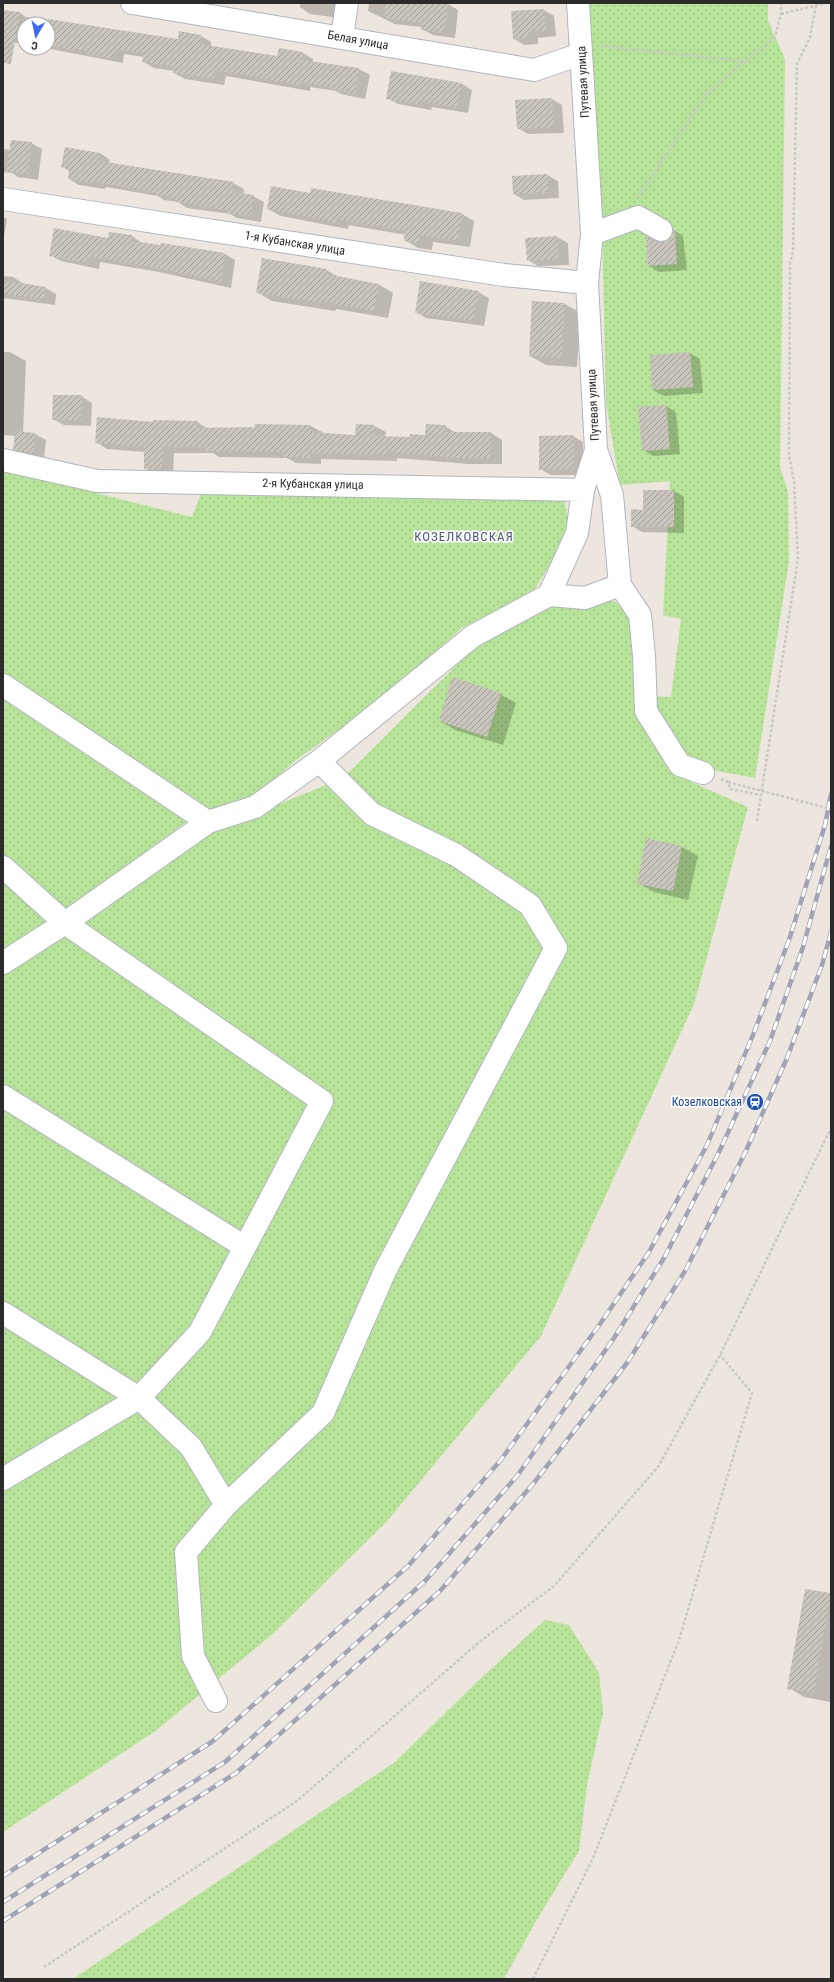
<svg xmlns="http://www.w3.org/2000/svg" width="834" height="1982" font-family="'Roboto Condensed',sans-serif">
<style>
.garden{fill:url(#garden-dots)}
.shadow{fill:#0003}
.building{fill:url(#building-hatch)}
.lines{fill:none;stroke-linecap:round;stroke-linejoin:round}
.minor-casing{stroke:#b1b5bf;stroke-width:24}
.path{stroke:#c8c8c8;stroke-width:2.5;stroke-dasharray:3 2;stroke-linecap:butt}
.minor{stroke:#fff;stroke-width:22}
.rail-casing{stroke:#a0a4b6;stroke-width:4.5}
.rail{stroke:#fff;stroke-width:3;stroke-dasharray:9;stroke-linecap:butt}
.path-bridge{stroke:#c8c8c8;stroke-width:2.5;stroke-dasharray:3 2;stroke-linecap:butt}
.labels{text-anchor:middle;stroke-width:3.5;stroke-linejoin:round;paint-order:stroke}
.street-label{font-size:12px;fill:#2b2b2b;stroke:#fff}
.transit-label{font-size:12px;fill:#164399;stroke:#fff;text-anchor:end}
.neighbourhood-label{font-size:13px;letter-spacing:1px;fill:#4b567d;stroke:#fff}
</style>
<defs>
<pattern id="garden-dots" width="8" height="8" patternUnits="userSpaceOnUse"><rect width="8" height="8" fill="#b7e499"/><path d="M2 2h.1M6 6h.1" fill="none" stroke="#9ec484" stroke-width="1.8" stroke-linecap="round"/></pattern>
<pattern id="building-hatch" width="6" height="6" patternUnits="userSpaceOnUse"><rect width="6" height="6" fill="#c9c4bc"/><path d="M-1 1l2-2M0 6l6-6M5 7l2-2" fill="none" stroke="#a39f99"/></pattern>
</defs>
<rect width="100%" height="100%" fill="#ede6de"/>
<path class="garden" d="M 586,3 L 768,3 L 768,21 L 785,59 L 780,468 L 788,491 L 789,561 L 755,778 L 696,767 L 671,739 L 653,696 L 671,697 L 681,619 L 663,615 L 670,481 L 620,485 L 606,403 L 602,231 Z
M 3,470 L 192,517 L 202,491 L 563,495 L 569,523 L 553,559 L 532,594 L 496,614 L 463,627 L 383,698 L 296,760 L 245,805 L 203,810 L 49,922 L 3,951 Z
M 615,601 L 632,620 L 643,725 L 689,781 L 748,807 L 694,1004 L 541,1336 L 388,1520 L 275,1632 L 158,1729 L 3,1832 L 3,970 L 209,833 L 343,778 L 481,641 L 551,605 Z
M 545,1620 L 569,1625 L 599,1673 L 603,1713 L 587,1785 L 579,1851 L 536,1921 L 504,1979 L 73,1979 L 395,1762 L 480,1679 Z"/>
<path class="shadow" d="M 300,3 L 347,3 L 339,18 L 310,14 L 300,7 Z
M 369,3 L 448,4 L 458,10 L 455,38 L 433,35 L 422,29 L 422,27 L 395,24 L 368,11 Z
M 544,10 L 554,16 L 556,36 L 538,38 L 538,44 L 524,45 L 514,39 Z
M 3,11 L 20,13 L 26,17 L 179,40 L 201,36 L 211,42 L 211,47 L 278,57 L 280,49 L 303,53 L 313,59 L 313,63 L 359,69 L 370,75 L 365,99 L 341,94 L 336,91 L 310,87 L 310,91 L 226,76 L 224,85 L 185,79 L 174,73 L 175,71 L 154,68 L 144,62 L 144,57 L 124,54 L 123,63 L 45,48 L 48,48 L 48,24 L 24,24 L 24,44 L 3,41 Z
M 462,84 L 472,90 L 468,113 L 432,107 L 431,110 L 398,104 L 387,98 Z
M 552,99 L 562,105 L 564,133 L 528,134 L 518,128 Z
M 31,143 L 42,149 L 38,180 L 18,177 L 12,173 L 3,172 L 3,149 L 10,150 Z
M 100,153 L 110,160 L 109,163 L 233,183 L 244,189 L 243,195 L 253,196 L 264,202 L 261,222 L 237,218 L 230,214 L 187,208 L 178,202 L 164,200 L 158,196 L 106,187 L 105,189 L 79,185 L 69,179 L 70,171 L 62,167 Z
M 547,175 L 558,181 L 559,198 L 524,200 L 514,194 Z
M 311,195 L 462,214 L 474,221 L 470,247 L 433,242 L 432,250 L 418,248 L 405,240 L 406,235 L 349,225 L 348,229 L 281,216 L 268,209 Z
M 3,217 L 7,219 L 3,243 Z
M 674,230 L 683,236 L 687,270 L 659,272 L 649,266 L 661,244 L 668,241 L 673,237 Z
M 132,236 L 142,243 L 161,246 L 161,244 L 225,254 L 235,260 L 231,288 L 159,272 L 100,262 L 99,269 L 61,261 L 50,255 L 109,239 Z
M 557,237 L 568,243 L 569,265 L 538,266 L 528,260 L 526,239 Z
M 326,270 L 341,278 L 378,284 L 393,293 L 388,318 L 336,309 L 335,311 L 272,301 L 257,292 Z
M 3,276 L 13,277 L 24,284 L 46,288 L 56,294 L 55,305 L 3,298 Z
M 478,292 L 489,298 L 484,326 L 426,318 L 416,312 Z
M 565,304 L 581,313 L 577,367 L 546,365 L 530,356 Z
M 3,352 L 10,352 L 26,361 L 23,433 L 35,434 L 46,440 L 44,459 L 25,455 L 14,449 L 15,436 L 3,435 Z
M 690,353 L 700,359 L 703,393 L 664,396 L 653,390 Z
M 81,396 L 92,403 L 91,426 L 64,425 L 53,419 Z
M 666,406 L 676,412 L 680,454 L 653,456 L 643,450 Z
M 197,422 L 208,429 L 311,426 L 322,432 L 322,434 L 356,436 L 357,425 L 374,426 L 386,432 L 385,437 L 411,438 L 426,436 L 445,426 L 456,433 L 491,433 L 502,440 L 502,464 L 469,464 L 397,458 L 397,461 L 321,459 L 321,464 L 296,463 L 287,458 L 219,457 L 213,453 L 174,453 L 173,475 L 156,475 L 145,468 L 145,452 L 107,449 L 96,442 L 154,423 Z
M 573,436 L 583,442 L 584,475 L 551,475 L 540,469 Z
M 674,491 L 684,497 L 684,533 L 642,532 L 632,526 L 644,511 Z
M 500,694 L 516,703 L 503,745 L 455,730 L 440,721 Z
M 682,847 L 698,856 L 688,900 L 654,892 L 638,883 Z
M 806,1590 L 831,1594 L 830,1702 L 804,1697 L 789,1688 Z"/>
<path class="building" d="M 385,3 L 448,3 L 444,33 L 421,30 L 422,23 L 384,18 Z
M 544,9 L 546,31 L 528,32 L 528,38 L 513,39 L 511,11 Z
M 3,10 L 20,12 L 11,64 L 3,63 Z
M 48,19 L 178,39 L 179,31 L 201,35 L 200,44 L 277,56 L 279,48 L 303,52 L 302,60 L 359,68 L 355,94 L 329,89 L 330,87 L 300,82 L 299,85 L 215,70 L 214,79 L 173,73 L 174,67 L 142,62 L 144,53 L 114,49 L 113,58 L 87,54 L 87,51 L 48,46 Z
M 391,71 L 462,83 L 458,108 L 421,101 L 421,105 L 386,99 Z
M 552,98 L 554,127 L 517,129 L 515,100 Z
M 11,140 L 32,142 L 28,174 L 6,172 Z
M 65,147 L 100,153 L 99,161 L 234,182 L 232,192 L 254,195 L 251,216 L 226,213 L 226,210 L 176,202 L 176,198 L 153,194 L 153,192 L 95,182 L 95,183 L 68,179 L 69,169 L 61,167 Z
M 548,174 L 548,193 L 513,194 L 512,176 Z
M 271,186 L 310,193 L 311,188 L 462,213 L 458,241 L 420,235 L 419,243 L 404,241 L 405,231 L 336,219 L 335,223 L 267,209 Z
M 54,228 L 108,238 L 109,232 L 132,235 L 132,241 L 160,245 L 161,243 L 225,253 L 221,282 L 147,266 L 89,257 L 88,263 L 49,256 Z
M 673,229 L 675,229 L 677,264 L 648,266 L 646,236 L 662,242 L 668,241 L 672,236 Z
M 557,236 L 559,259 L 527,261 L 525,238 Z
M 262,258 L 327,269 L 326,274 L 379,284 L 374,311 L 321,301 L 321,303 L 256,293 Z
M 3,280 L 46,287 L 44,300 L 3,294 Z
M 420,281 L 479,291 L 473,321 L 415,313 Z
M 532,301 L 565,303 L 562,358 L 529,356 Z
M 690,352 L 693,387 L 652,390 L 650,355 Z
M 53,395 L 82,395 L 81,421 L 52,420 Z
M 666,405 L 670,449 L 642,451 L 638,407 Z
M 97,417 L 153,422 L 153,420 L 197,421 L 197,428 L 254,427 L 255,424 L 311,425 L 311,432 L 355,435 L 356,424 L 374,425 L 374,436 L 410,437 L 410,434 L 425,435 L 426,424 L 445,425 L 445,432 L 491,432 L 491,458 L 456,458 L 386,452 L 386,455 L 310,453 L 310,458 L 284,457 L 284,452 L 206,451 L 206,447 L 163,447 L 162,469 L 144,469 L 144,447 L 95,443 Z
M 15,431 L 35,433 L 34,454 L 13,450 Z
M 573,435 L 574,469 L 539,470 L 539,436 Z
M 643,490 L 674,490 L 674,527 L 631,527 L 631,509 L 643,510 Z
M 452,677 L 501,693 L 487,737 L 439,721 Z
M 646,838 L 682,846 L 673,891 L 637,884 Z
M 805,1589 L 831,1593 L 814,1693 L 787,1689 Z"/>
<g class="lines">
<defs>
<path id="minor" d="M 132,3 L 534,70 L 581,54
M 578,3 L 592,234 L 587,283 L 596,450 L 612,495 L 620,585 L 640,615 L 644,656 L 646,711 L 680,765 L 703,773
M 342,37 L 347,3
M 3,199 L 504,275 L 587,283
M 592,234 L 638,217 L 661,230
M 3,460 L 97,481 L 583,490 L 596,450
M 549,595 L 577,533 L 583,490
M 3,685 L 208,822
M 3,867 L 65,923 L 322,1101 L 200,1332 L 139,1398 L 3,1479
M 3,963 L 65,923 L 208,822 L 255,807 L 319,761 L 473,636 L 549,595 L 585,598 L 620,585
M 3,1096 L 245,1247
M 3,1313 L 139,1398 L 191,1447 L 226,1505
M 216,1701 L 193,1656 L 186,1552 L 226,1505 L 323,1413 L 385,1271 L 556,948 L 530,905 L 456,855 L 372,814 L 319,761"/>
</defs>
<use href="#minor" class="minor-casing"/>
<path class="path" d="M 781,14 L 826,3
M 601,46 L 743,61
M 639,197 L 706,94 L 775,37 L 781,14 L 781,3
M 721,779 L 728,782 L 730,789 L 760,795
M 757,821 L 798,559 L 794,481 L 789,455 L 790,264 L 793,251 L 797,64 L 810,37 L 816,6
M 44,1967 L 297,1801 L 477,1644 L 554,1586 L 658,1467 L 720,1355 L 831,1128
M 533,1979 L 593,1858 L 679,1640 L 752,1393 L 720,1355"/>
<use href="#minor" class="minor"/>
<defs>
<path id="rail" d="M 3,1876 L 213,1741 L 408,1566 L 500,1461 L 600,1324 L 649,1252 L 707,1145 L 753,1035 L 789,940 L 825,825 L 831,794
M 3,1902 L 225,1762 L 425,1581 L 517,1476 L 614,1338 L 664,1258 L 719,1152 L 770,1041 L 803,947 L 831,846
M 3,1921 L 236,1773 L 440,1591 L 533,1484 L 627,1363 L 685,1271 L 745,1153 L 787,1058 L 822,965 L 831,932"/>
</defs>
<use href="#rail" class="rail-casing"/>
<use href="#rail" class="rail"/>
<path class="path-bridge" d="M 728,782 L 831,809"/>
</g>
<defs>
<symbol id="station-disc" viewBox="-11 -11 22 22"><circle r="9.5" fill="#1a4fb4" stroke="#fff"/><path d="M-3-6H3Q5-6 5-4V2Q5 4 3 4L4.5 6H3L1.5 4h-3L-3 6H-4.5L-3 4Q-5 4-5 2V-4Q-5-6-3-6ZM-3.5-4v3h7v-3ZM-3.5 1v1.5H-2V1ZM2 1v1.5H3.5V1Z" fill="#fff"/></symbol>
</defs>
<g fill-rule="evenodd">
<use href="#station-disc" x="745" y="1092" width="20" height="20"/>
</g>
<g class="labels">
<g class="street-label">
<text transform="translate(358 40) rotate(10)" y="4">Белая улица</text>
<text transform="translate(583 82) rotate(-93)" y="4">Путевая улица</text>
<text transform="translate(295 243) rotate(9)" y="4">1-я Кубанская улица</text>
<text transform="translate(593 405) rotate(-93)" y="4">Путевая улица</text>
<text transform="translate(313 484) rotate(1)" y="4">2-я Кубанская улица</text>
</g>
<g class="transit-label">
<text x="742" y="1106">Козелковская</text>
</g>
<g class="neighbourhood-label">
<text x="464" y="541">КОЗЕЛКОВСКАЯ</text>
</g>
</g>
<rect width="834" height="1982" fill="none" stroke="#2b2b2b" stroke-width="8"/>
<g transform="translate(36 36) rotate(189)"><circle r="19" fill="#ffffff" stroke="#aaaaaa"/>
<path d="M0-3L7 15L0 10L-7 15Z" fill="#3c69fc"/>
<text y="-6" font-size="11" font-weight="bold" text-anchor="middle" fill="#2b2b2b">С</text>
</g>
</svg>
